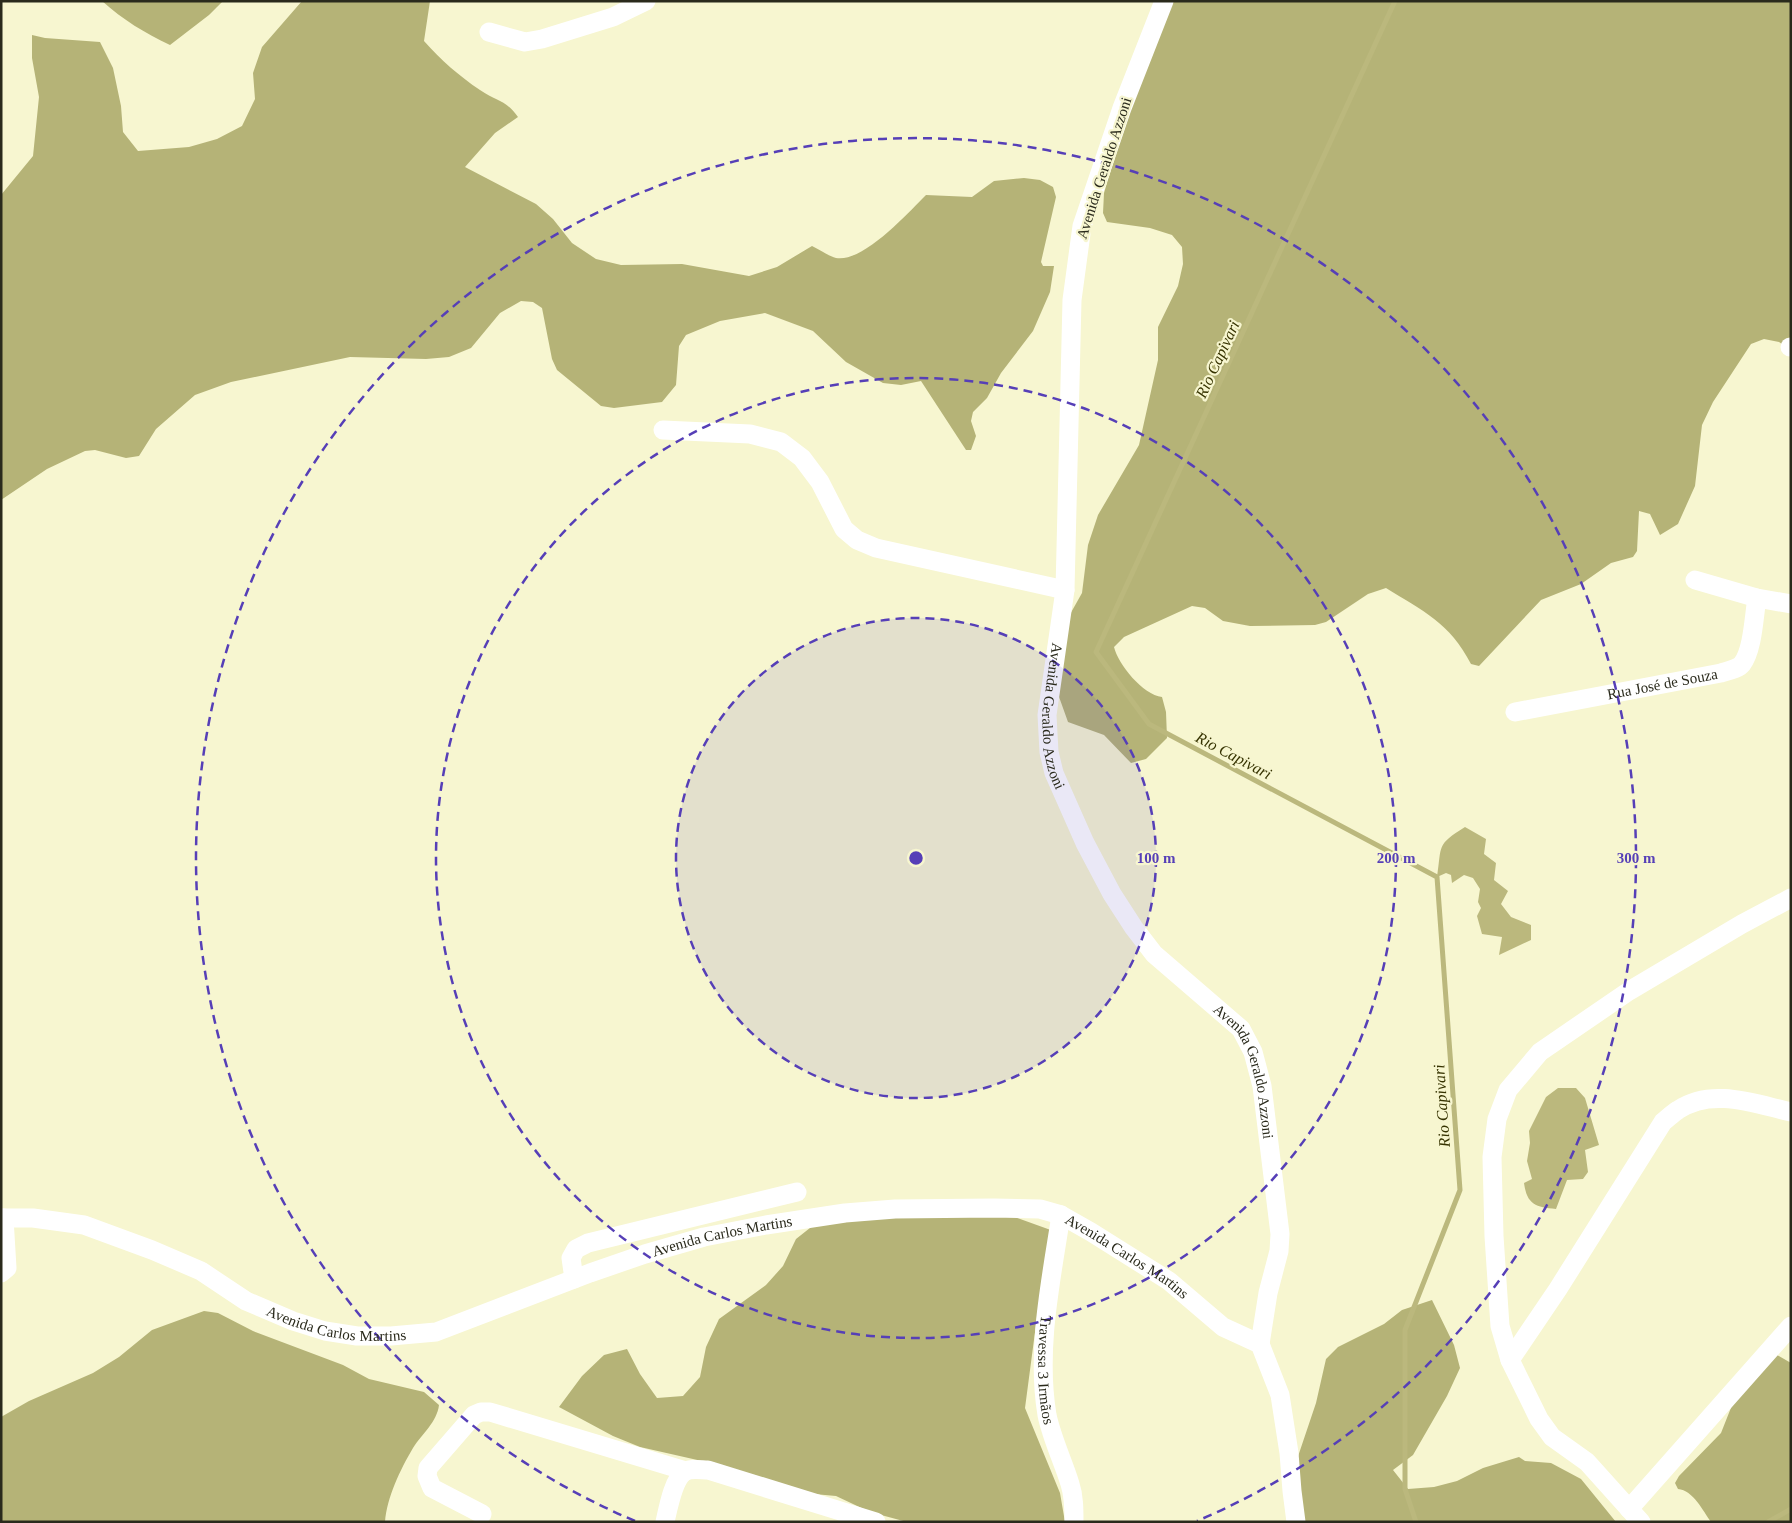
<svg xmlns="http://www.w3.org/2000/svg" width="1792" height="1523" font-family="'Times New Roman',serif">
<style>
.forest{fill:#b5b377}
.water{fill:#bbb87d}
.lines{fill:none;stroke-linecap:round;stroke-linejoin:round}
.stream{stroke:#bbb87d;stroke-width:5}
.minor{stroke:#fff;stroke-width:19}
.ring{fill:none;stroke:#563fb7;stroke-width:2.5;stroke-dasharray:9 6}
.labels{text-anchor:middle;stroke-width:4.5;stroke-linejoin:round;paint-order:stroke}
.street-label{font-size:15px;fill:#2a2a1c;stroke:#f7f6d0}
.water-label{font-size:16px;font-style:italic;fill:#363301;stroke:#f7f6d0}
.centre{fill:#563fb7;stroke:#f7f6d0;stroke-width:2.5}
.ring-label{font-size:15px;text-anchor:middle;font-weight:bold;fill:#563fb7;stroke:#f7f6d0;stroke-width:4.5;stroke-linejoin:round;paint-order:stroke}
</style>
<rect width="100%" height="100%" fill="#f7f6d0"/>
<path class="forest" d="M 102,1 L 223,1 L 209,15 L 170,45 C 145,33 123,20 102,1 Z
M 302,1 L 430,1 L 424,41 C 441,60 459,76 480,90 C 497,102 505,99 518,117 L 495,133 L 465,167 L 536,204 L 553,219 L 572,243 L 596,259 L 621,265 L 682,264 L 749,276 L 777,267 L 812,246 C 819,249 828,256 836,258 C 863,263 908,213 926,195 L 972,197 L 994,181 L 1024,178 L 1040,180 L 1053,187 L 1056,197 L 1041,262 L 1043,266 L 1054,266 L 1050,292 L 1033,331 L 1001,373 L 987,398 L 973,412 L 971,421 L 976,436 L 971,450 L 966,450 L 921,381 L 901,385 L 883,383 L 846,362 L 813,331 L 765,313 L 720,321 L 686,335 L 679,346 L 676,385 L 662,402 L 614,408 L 601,406 L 557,370 L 552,359 L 542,308 L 533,302 L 521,301 L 500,313 L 471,348 L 449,357 L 426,359 L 350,357 L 231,382 L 195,395 L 156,429 L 139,456 L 126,458 L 95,450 L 85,451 L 47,469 L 1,500 L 1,195 L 33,156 L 39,97 L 32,58 L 32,35 L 45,38 L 100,42 L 113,68 L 121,106 L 123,132 L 138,151 L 189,147 L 217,139 L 242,126 L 255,99 L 253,73 L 262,47 Z
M 1173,1 L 1791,1 L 1791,350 L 1779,342 L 1764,339 L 1751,344 L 1713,402 L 1702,425 L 1695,486 L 1678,524 L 1660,535 L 1650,514 L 1639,511 L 1637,551 L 1633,557 L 1611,563 L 1581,584 L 1541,600 L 1479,666 L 1471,664 C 1450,623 1423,611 1386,588 L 1368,594 L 1326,622 L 1315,625 L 1250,626 L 1223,621 L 1205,608 L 1192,606 L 1124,637 L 1114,647 C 1118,664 1143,695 1162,697 L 1166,712 L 1167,738 L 1146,759 L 1131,763 L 1104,735 L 1068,722 L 1058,694 L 1064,625 L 1082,593 L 1088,545 L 1098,515 L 1139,445 L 1158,360 L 1158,327 L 1178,286 L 1183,264 L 1182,247 L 1172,235 L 1150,228 L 1107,222 L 1103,213 L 1104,193 L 1128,113 L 1144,43 Z
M 845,1209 L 1012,1216 L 1059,1233 L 1042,1279 L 1025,1408 L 1060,1493 L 1065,1522 L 907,1522 L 870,1512 L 836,1496 L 792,1492 L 715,1464 L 640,1447 L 613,1436 L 559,1407 L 582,1376 L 604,1355 L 627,1349 L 640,1374 L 657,1398 L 683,1396 L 700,1377 L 706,1347 L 719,1319 L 766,1285 L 783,1266 L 796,1239 L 815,1224 Z
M 1432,1300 L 1454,1345 L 1460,1368 L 1447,1396 L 1413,1455 L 1393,1470 L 1408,1489 L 1434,1487 L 1457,1481 L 1483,1468 L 1519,1457 L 1525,1461 L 1551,1463 L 1581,1479 L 1616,1522 L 1291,1522 L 1285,1495 L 1316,1403 L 1326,1359 L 1338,1347 L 1384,1324 L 1402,1310 Z
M 204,1311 L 218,1313 L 253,1331 L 343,1365 L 369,1379 L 424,1392 L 439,1405 C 437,1422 422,1434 413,1448 C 400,1470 387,1497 385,1522 L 1,1522 L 1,1417 L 29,1401 L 93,1373 L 119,1357 L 152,1330 Z
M 1777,1355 L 1791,1363 L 1791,1522 L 1711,1522 C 1703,1511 1693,1490 1678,1489 L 1675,1483 L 1679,1476 L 1721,1433 L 1740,1385 Z"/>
<path class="water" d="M 1465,827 L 1486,839 L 1484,854 L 1496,863 L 1494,880 L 1508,891 L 1501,904 L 1511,917 L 1531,925 L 1531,940 L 1499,955 L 1502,937 L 1482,934 L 1477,916 L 1481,908 L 1478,902 L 1480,889 L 1473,878 L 1464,875 L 1452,883 L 1451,875 L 1446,873 L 1437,877 C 1442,845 1436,845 1465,827 Z
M 1558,1088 L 1576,1088 L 1585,1098 L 1599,1145 L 1585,1150 L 1588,1172 L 1583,1179 L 1567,1180 L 1556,1209 C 1536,1207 1527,1205 1524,1183 L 1532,1179 L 1527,1161 L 1530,1143 L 1529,1131 L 1546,1097 Z"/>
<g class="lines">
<path class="stream" d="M 1395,1 L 1096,652 L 1149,724 L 1437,877 L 1460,1190 L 1405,1330 L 1405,1489 L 1416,1522
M 1768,1522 L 1791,1509"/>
<g class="minor">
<path id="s1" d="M 1164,1 L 1122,108 L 1082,226 L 1072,300 L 1065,590 L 1047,715 L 1049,752 L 1054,773 L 1085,843 L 1112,894 L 1134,928 L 1154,954 L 1241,1029 L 1253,1052 L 1262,1086 L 1280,1234 L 1279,1251 L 1268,1293 L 1260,1344"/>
<path d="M 489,32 L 525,42 L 542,39 L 613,17 L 646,1"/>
<path d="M 1790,347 L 1791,347"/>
<path d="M 663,430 L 750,434 L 781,442 L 802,458 L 820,482 L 844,529 L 857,540 L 876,548 L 1065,590"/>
<path d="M 1695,580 L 1757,598 L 1791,604"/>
<path id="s2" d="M 1515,712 L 1721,673 C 1727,671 1738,669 1742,664 C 1753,650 1754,615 1757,598"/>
<path id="s3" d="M 1061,1215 C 1051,1281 1036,1349 1047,1415 C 1052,1439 1063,1461 1070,1484 C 1074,1496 1074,1509 1074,1522"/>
<path id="s4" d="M 1,1218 L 33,1218 L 84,1225 L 152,1250 L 201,1271 L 246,1301 L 293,1321 L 325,1331 L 357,1336 L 391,1336 L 436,1332 L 590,1273 L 645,1254 L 704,1237 L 766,1225 L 845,1213 L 895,1209 L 994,1208 L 1040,1209 L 1061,1215 L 1091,1232 L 1169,1281 L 1223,1327 L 1260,1344 L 1280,1395 L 1289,1453 L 1292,1491 L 1296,1522"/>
<path d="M 1,1273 L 7,1268 L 4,1218"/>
<path d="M 574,1279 L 571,1258 L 576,1249 L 588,1243 L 797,1192"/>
<path d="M 1510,1360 L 1558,1289 L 1663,1122 C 1668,1118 1673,1113 1678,1110 C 1712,1087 1755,1104 1791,1112"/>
<path d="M 1629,1509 L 1791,1326"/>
<path d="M 482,1514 L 432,1488 L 427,1476 L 428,1468 L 474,1415 L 481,1412 L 490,1412 L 686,1471"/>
<path d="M 665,1522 C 668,1509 673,1480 684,1472 C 690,1468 701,1470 708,1470 L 876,1522"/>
<path d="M 1641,1522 L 1587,1462 L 1552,1437 L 1539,1419 L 1510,1360 L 1500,1326 L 1494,1236 L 1492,1157 L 1497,1119 L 1508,1090 L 1540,1052 L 1629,991 L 1742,924 L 1791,898"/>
</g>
</g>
<circle cx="916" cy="858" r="240" fill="#563fb7" fill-opacity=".12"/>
<g class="ring">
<circle cx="916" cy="858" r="240"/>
<circle cx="916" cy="858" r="480"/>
<path d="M635 1521A720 720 0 1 1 1197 1521"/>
</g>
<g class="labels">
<g class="street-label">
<text transform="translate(1104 168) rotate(-72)" y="5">Avenida Geraldo Azzoni</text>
<text dy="5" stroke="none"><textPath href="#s2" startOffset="150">Rua José de Souza</textPath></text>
<text dy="5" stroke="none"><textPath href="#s1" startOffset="732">Avenida Geraldo Azzoni</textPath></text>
<text dy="5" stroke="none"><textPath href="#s1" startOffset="1152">Avenida Geraldo Azzoni</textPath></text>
<text dy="5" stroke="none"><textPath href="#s4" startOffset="762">Avenida Carlos Martins</textPath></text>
<text dy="5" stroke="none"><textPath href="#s4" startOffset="1182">Avenida Carlos Martins</textPath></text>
<text dy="5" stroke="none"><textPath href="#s4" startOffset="358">Avenida Carlos Martins</textPath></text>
<text dy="5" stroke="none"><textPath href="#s3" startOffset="156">Travessa 3 Irmãos</textPath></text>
</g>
<g class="water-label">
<text transform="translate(1217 359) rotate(-65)" y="6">Rio Capivari</text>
<text transform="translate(1234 755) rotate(28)" y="6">Rio Capivari</text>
<text transform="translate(1441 1106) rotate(-94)" y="6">Rio Capivari</text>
</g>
</g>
<circle cx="916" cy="858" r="8" class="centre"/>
<g class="ring-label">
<text x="1156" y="863">100 m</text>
<text x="1396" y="863">200 m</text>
<text x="1636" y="863">300 m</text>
</g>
<rect width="1792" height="1523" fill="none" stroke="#2a2a1c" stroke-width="5"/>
</svg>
